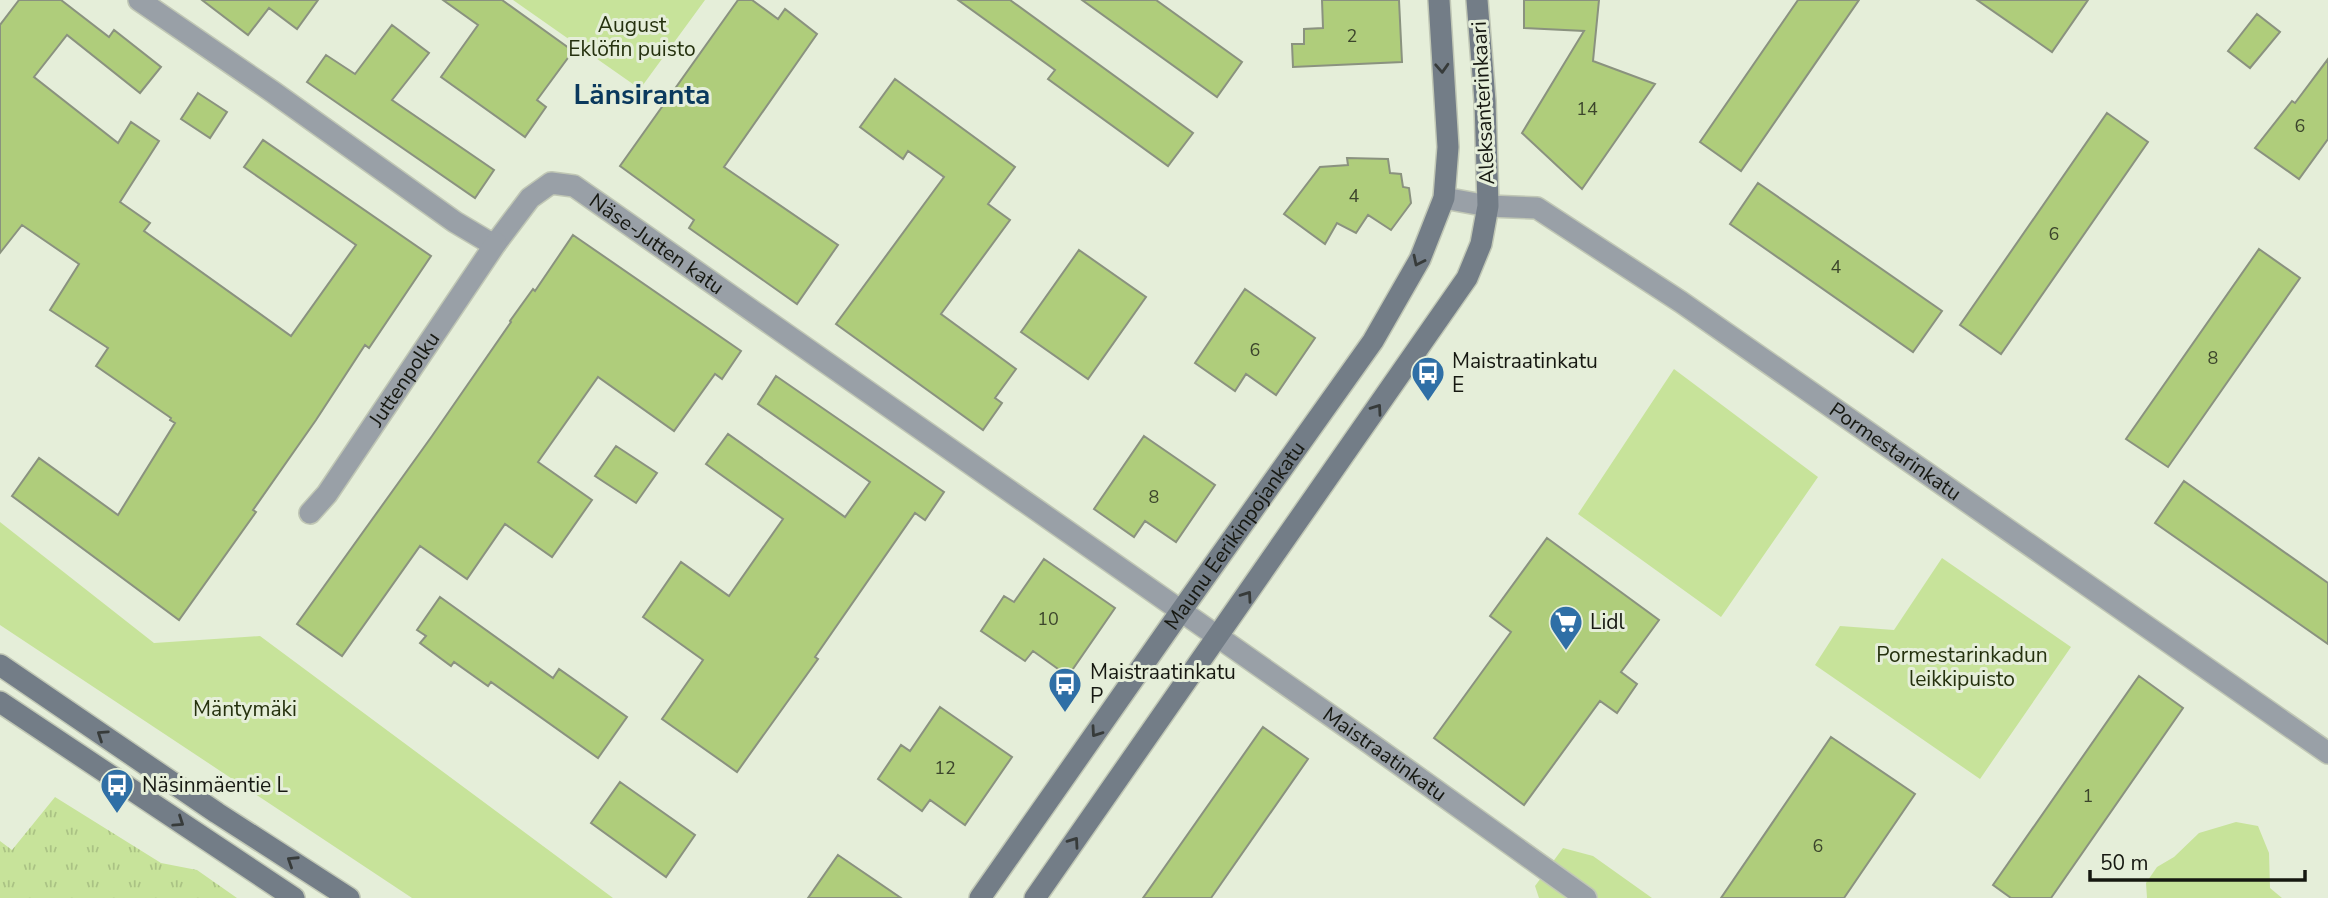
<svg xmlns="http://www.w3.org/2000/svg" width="2328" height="898" font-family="'Nunito Sans',sans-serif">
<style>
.grass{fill:url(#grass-tufts)}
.park{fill:#c7e39a}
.building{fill:#afcd7b;stroke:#8a927f;stroke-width:2}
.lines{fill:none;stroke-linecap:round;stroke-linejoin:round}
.street-casing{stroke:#c0c7b5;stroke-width:24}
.secondary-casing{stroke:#c0c7b5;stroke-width:24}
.street{stroke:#99a0a7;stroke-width:21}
.secondary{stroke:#737d87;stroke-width:21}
.oneway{stroke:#373b3a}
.labels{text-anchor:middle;stroke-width:6;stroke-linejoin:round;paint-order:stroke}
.number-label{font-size:18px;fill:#3c452c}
.park-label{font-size:21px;fill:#25310e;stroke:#e5eed9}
.street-label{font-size:21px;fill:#161811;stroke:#e5eed9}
.poi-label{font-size:21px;fill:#161811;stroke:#e5eed9;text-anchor:start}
.district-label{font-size:28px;font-weight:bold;fill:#0a395d;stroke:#e5eed9}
</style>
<defs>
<pattern id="grass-tufts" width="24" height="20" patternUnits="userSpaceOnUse" patternTransform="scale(1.75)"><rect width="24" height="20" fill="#c7e39a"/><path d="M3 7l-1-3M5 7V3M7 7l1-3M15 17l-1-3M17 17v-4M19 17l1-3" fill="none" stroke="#aac284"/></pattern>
</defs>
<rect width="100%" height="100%" fill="#e5eed9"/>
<path class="grass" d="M 55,797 L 161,863 L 197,870 L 237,898 L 0,898 L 0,841 L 12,850 Z"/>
<path class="park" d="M 513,0 L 705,0 L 640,89 Z
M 1674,369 L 1818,477 L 1721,617 L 1578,514 Z
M 0,522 L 154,643 L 260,636 L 613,898 L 412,898 L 0,625 Z
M 1942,558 L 2071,647 L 1980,779 L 1815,665 L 1840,626 L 1894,630 Z
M 2236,822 L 2258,826 L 2269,853 L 2270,888 L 2282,898 L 2147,898 L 2146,883 L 2157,867 L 2174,857 L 2199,833 Z
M 1563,848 L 1593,856 L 1652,898 L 1539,898 L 1535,886 Z"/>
<path class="building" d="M 19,0 L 61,0 L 109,37 L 114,30 L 161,67 L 140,93 L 67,35 L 34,77 L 118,143 L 131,122 L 159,141 L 120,202 L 150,223 L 144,231 L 291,336 L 356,245 L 244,167 L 263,140 L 431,256 L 369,348 L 365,345 L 316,420 L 253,510 L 256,512 L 179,620 L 12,496 L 39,458 L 118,515 L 175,423 L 170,420 L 171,418 L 96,366 L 108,348 L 50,310 L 79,264 L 22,225 L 0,253 L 0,25 Z
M 202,0 L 318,0 L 297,29 L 269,8 L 248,35 Z
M 443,0 L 502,0 L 573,51 L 537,100 L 546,107 L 525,137 L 441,77 L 478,25 Z
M 738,0 L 752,0 L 778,19 L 785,9 L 817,34 L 724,167 L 838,245 L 797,304 L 689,228 L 694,220 L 620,166 Z
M 958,0 L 1010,0 L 1193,133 L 1168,166 L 1048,79 L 1055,70 Z
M 1082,0 L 1156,0 L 1242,62 L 1217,97 Z
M 1322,0 L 1399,0 L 1402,62 L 1293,67 L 1292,44 L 1304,44 L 1304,29 L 1323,28 Z
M 1524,0 L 1599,0 L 1593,61 L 1655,84 L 1582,189 L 1522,133 L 1584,31 L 1524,28 Z
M 1798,0 L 1859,0 L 1741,171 L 1700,142 Z
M 1977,0 L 2088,0 L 2052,52 Z
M 2257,14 L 2280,32 L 2250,68 L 2228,51 Z
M 392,25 L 429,53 L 392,100 L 494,170 L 475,198 L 307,82 L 326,55 L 355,74 Z
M 2328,59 L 2328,139 L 2299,179 L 2255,148 L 2292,101 L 2295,103 Z
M 895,79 L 1015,167 L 988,204 L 1010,220 L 941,314 L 1016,369 L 995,398 L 1002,403 L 983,430 L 836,324 L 944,177 L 908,151 L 903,159 L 860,127 Z
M 198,93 L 227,112 L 210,138 L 181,119 Z
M 2107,113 L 2148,142 L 2001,354 L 1960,325 Z
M 1347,158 L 1388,159 L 1390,173 L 1401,174 L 1403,187 L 1409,188 L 1411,203 L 1391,230 L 1368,215 L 1356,233 L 1337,223 L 1325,244 L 1284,214 L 1320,167 L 1348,165 Z
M 1758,183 L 1942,311 L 1913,352 L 1730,224 Z
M 573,235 L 741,351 L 722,379 L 715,374 L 674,431 L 598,377 L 538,462 L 592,500 L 552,557 L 505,524 L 467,579 L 420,546 L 342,656 L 297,624 L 432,436 L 511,322 L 510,321 L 533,289 L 535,291 Z
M 2259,249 L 2300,278 L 2168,467 L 2126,439 Z
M 1079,250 L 1146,297 L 1088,379 L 1021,332 Z
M 1245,289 L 1315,338 L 1276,395 L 1246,374 L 1235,391 L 1195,363 Z
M 776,376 L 944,492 L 925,520 L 915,513 L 815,657 L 818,659 L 737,772 L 662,719 L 703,660 L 643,617 L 681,562 L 729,596 L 783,519 L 706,464 L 728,434 L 845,517 L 870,482 L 758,404 Z
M 1144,436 L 1215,485 L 1176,542 L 1145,521 L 1134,537 L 1094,509 Z
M 616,446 L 657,473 L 636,503 L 595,476 Z
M 2184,481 L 2328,583 L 2328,644 L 2155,523 Z
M 1547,538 L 1659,620 L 1621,672 L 1637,684 L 1617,713 L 1600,701 L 1524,805 L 1434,738 L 1511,632 L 1490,616 Z
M 1044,559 L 1115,608 L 1068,676 L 1033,651 L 1025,661 L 981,631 L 1004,596 L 1014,602 Z
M 440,597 L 553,678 L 559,669 L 627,717 L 598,758 L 491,682 L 488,686 L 454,662 L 451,666 L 420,643 L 426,636 L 417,630 Z
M 2139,676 L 2183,708 L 2051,898 L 2011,898 L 1993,885 Z
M 940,707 L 1012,757 L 965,825 L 930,800 L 922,811 L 878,779 L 901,745 L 910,751 Z
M 1263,727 L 1308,759 L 1211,898 L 1143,898 Z
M 1831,737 L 1915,794 L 1844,898 L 1721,898 Z
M 620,782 L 695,835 L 666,877 L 591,823 Z
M 838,855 L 901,898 L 808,898 Z"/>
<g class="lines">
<defs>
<g id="street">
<path id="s1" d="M 139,0 L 273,92 L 455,222 L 487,241 L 496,243 L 530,198 L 551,183 L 574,186 L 1371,744 L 1586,898"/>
<path id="s2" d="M 1444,198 L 1488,206 L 1537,208 L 1681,302 L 2328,753"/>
<path id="s3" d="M 310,513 L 327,494 L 496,243"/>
</g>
<g id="secondary">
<path d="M 0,665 L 217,813 L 349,898"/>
<path d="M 0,702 L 294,898"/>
<path id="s4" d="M 980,898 L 1181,611 L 1373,341 L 1420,259 L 1444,198 L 1448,147 L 1439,0"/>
<path d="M 1035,898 L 1467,278 L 1481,244 L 1488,206 L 1485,101 L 1477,0"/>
</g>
</defs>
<use href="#street" class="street-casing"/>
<use href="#secondary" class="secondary-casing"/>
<use href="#street" class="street"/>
<use href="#secondary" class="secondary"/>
</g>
<defs><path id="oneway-chevron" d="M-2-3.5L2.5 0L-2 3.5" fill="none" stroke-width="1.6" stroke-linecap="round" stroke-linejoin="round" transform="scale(1.75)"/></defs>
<g class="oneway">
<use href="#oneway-chevron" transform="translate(1442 68) rotate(87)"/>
<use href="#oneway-chevron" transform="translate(1418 261) rotate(116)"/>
<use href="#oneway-chevron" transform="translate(1377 409) rotate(-55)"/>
<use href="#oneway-chevron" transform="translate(1247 596) rotate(-55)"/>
<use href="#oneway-chevron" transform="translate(1096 732) rotate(125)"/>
<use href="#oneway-chevron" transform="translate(102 735) rotate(-146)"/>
<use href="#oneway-chevron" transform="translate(179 822) rotate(34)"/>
<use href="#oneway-chevron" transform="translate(1074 842) rotate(-55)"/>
<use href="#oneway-chevron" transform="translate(292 861) rotate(-147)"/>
</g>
<defs>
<symbol id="bus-pin" viewBox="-11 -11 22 30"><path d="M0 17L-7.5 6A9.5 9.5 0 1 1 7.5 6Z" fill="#2f6fa6" stroke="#e5eed9"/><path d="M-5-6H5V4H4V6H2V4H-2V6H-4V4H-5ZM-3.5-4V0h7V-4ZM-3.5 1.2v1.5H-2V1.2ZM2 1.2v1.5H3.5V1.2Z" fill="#fff"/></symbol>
<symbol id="supermarket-pin" viewBox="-11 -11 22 30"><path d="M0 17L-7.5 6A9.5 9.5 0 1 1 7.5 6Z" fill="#2f6fa6" stroke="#e5eed9"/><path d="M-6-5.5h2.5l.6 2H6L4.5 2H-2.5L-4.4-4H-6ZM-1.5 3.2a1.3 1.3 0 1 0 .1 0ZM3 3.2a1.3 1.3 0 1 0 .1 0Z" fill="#fff"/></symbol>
</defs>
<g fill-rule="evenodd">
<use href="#bus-pin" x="1409" y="354" width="38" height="52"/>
<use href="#supermarket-pin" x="1547" y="603" width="38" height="52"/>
<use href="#bus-pin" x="1046" y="665" width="38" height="52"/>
<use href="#bus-pin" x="98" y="766" width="38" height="52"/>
</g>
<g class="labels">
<g class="number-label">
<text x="1352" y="42">2</text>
<text x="1587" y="115">14</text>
<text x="2300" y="132">6</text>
<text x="1354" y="202">4</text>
<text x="2054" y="240">6</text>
<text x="1836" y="273">4</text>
<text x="1255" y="356">6</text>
<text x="2213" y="364">8</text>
<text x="1154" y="503">8</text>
<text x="1048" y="625">10</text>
<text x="945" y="774">12</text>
<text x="2088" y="802">1</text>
<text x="1818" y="852">6</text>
</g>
<g class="park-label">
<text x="632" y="32">August<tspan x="632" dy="24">Eklöfin puisto</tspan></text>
<text x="1962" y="662">Pormestarinkadun<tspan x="1962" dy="24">leikkipuisto</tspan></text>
<text x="245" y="716">Mäntymäki</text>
</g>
<g class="street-label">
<text transform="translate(1483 103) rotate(-93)" y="7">Aleksanterinkaari</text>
<text dy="7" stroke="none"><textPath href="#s1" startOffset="639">Näse-Jutten katu</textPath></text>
<text dy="7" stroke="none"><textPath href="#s3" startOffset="164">Juttenpolku</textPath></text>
<text dy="7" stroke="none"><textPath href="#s2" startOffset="527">Pormestarinkatu</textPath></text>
<text dy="7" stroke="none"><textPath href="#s4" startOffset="443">Maunu Eerikinpojankatu</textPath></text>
<text dy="7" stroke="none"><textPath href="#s1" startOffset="1528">Maistraatinkatu</textPath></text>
</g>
<g class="poi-label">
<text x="1452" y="368">Maistraatinkatu<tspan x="1452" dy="24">E</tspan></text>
<text x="1590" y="629">Lidl</text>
<text x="1090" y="679">Maistraatinkatu<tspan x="1090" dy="24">P</tspan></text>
<text x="142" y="792">Näsinmäentie L</text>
</g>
<g class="district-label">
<text x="642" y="104">Länsiranta</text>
</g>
</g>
<path d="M2090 870v10h215v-10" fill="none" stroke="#161811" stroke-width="3.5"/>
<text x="2100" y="870" font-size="21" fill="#161811" stroke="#e5eed9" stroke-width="5" paint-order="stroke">50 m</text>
</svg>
